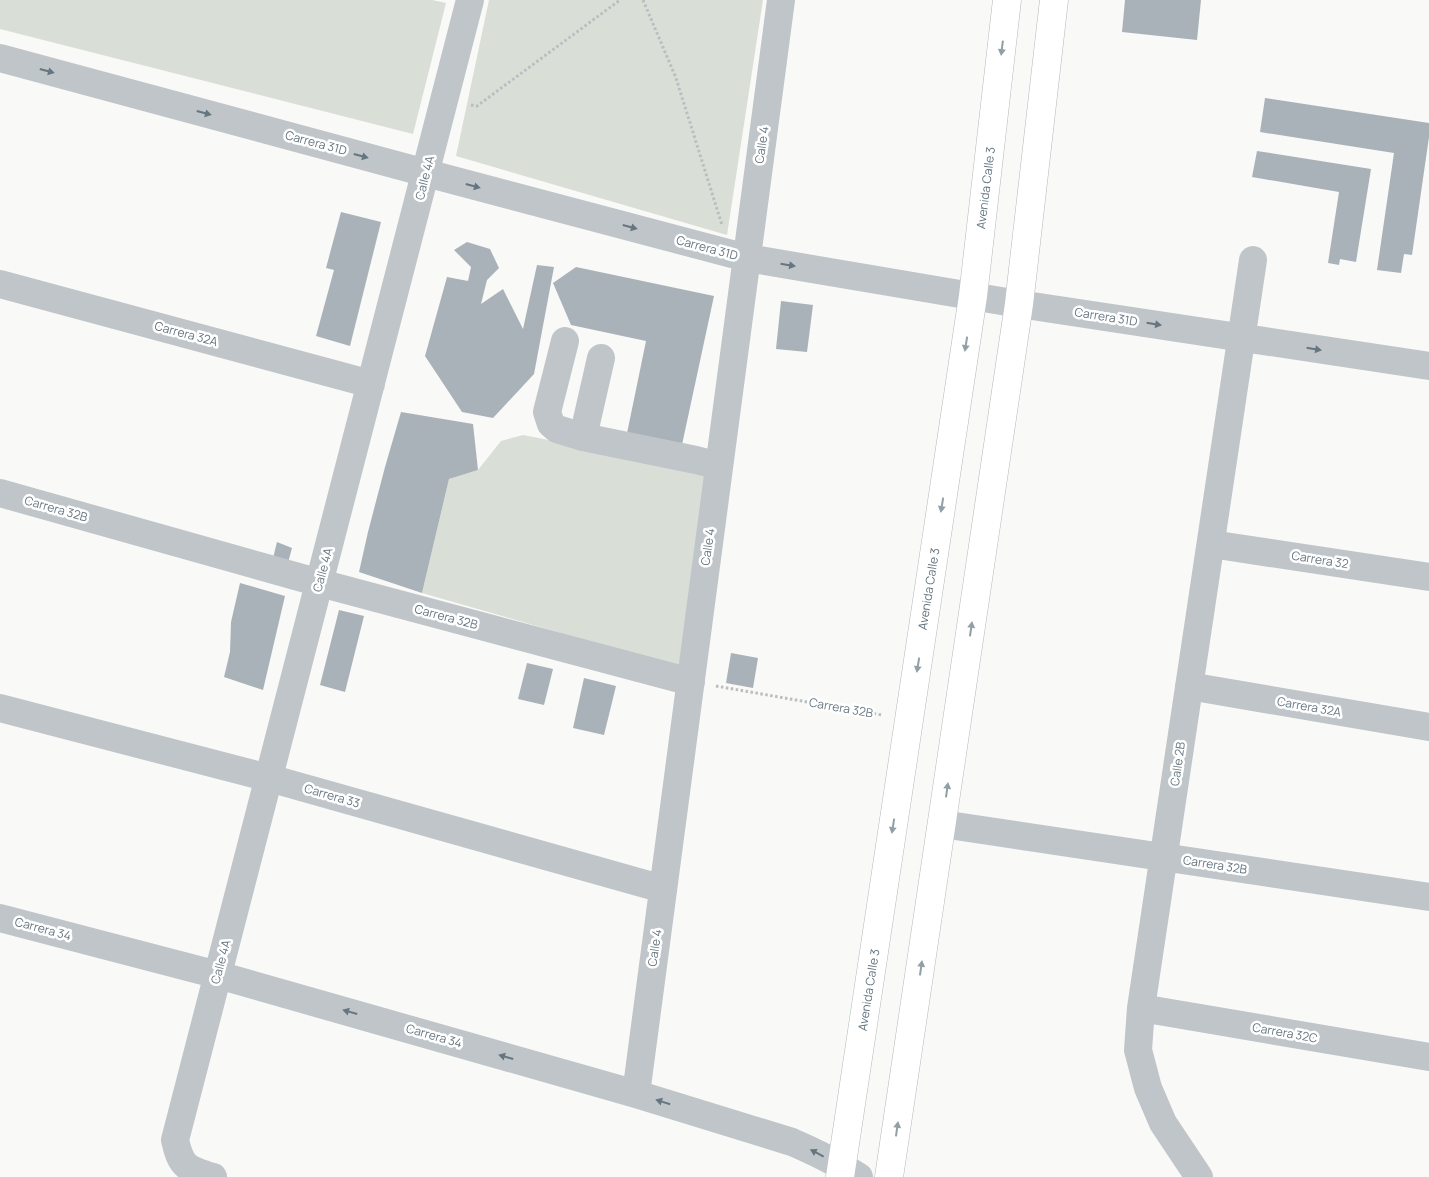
<svg xmlns="http://www.w3.org/2000/svg" width="1429" height="1177" font-family="Manrope,sans-serif">
<style>
.green{fill:#d9ded6}
.building{fill:#a9b2b8}
.lines{fill:none;stroke-linecap:round;stroke-linejoin:round}
.major-casing{stroke:#b4b9bd;stroke-width:29}
.path{stroke:#bbbec1;stroke-width:3;stroke-dasharray:2.5 2.5;stroke-linecap:butt}
.minor{stroke:#c0c5c9;stroke-width:28}
.major{stroke:#fff;stroke-width:28}
.oneway{fill:#939fa7}
.oneway2{fill:#657681}
.labels{text-anchor:middle;stroke-width:5;stroke-linejoin:round;paint-order:stroke}
.street-label{font-size:12px;fill:#657681;stroke:#fff}
</style>
<rect width="100%" height="100%" fill="#f9f9f7"/>
<path class="green" d="M 0,0 L 432,0 L 446,3 L 413,134 L 0,29 Z
M 489,0 L 763,0 L 727,235 L 456,156 Z
M 523,435 L 710,472 L 686,669 L 422,593 L 449,479 L 478,470 L 501,441 Z"/>
<path class="building" d="M 1125,0 L 1201,0 L 1197,40 L 1122,32 Z
M 1265,98 L 1429,123 L 1429,137 L 1412,255 L 1404,254 L 1401,273 L 1377,270 L 1394,153 L 1260,132 Z
M 1257,151 L 1371,169 L 1356,262 L 1340,259 L 1339,265 L 1328,263 L 1339,192 L 1252,177 Z
M 341,212 L 381,222 L 350,346 L 316,336 L 334,270 L 326,268 Z
M 467,242 L 490,249 L 499,268 L 487,280 L 481,304 L 503,289 L 523,329 L 537,265 L 554,267 L 534,374 L 493,418 L 462,412 L 425,356 L 447,277 L 468,281 L 471,267 L 454,250 Z
M 576,267 L 714,296 L 680,454 L 625,443 L 646,341 L 571,325 L 553,283 Z
M 781,301 L 813,305 L 807,352 L 776,349 Z
M 401,412 L 473,424 L 478,470 L 449,479 L 422,593 L 359,572 L 368,532 L 385,467 Z
M 277,542 L 292,548 L 286,570 L 271,566 Z
M 240,583 L 285,596 L 263,690 L 224,677 L 230,652 L 231,622 Z
M 339,610 L 364,616 L 345,692 L 320,685 Z
M 731,653 L 758,658 L 753,688 L 726,683 Z
M 527,663 L 553,669 L 544,705 L 518,699 Z
M 584,678 L 616,686 L 604,735 L 573,728 Z"/>
<g class="lines">
<defs>
<path id="major" d="M 840,1177 L 973,296 L 1007,0
M 889,1177 L 1019,304 L 1054,0"/>
</defs>
<use href="#major" class="major-casing"/>
<path class="path" d="M 643,0 L 676,78 L 722,225
M 471,105 L 477,106 L 620,0
M 716,686 L 882,715"/>
<path class="minor" d="M 0,58 L 426,173 L 747,258 L 1019,304 L 1429,366
M 0,284 L 371,384
M 565,341 L 547,412 L 551,424 L 557,429 L 583,437 L 696,460 L 719,466
M 583,437 L 601,358
M 0,493 L 320,583 L 691,682
M 1211,544 L 1429,577
M 1189,686 L 1429,727
M 0,708 L 269,778 L 663,889
M 942,824 L 1429,897
M 0,918 L 218,975 L 636,1094 L 792,1142 C 815,1152 838,1163 859,1177
M 1141,1008 L 1429,1057
M 636,1094 L 781,0
M 213,1177 C 187,1169 181,1167 175,1140 L 470,0
M 1199,1177 L 1163,1123 L 1148,1088 L 1138,1050 L 1141,1008 L 1253,260"/>
<use href="#major" class="major"/>
</g>
<defs><path id="oneway-solid" d="M-6-.8H1V-3.2L6.5 0L1 3.2V.8H-6Z" transform="scale(1.25)"/></defs>
<g class="oneway">
<use href="#oneway-solid" transform="translate(1002 48) rotate(97)"/>
<use href="#oneway-solid" transform="translate(966 344) rotate(99)"/>
<use href="#oneway-solid" transform="translate(942 505) rotate(99)"/>
<use href="#oneway-solid" transform="translate(971 629) rotate(-82)"/>
<use href="#oneway-solid" transform="translate(918 665) rotate(99)"/>
<use href="#oneway-solid" transform="translate(947 790) rotate(-82)"/>
<use href="#oneway-solid" transform="translate(893 826) rotate(99)"/>
<use href="#oneway-solid" transform="translate(921 968) rotate(-82)"/>
<use href="#oneway-solid" transform="translate(897 1129) rotate(-82)"/>
</g>
<g class="oneway2">
<use href="#oneway-solid" transform="translate(47 71) rotate(15)"/>
<use href="#oneway-solid" transform="translate(204 113) rotate(15)"/>
<use href="#oneway-solid" transform="translate(361 156) rotate(15)"/>
<use href="#oneway-solid" transform="translate(473 186) rotate(15)"/>
<use href="#oneway-solid" transform="translate(630 227) rotate(15)"/>
<use href="#oneway-solid" transform="translate(788 265) rotate(9)"/>
<use href="#oneway-solid" transform="translate(1154 324) rotate(9)"/>
<use href="#oneway-solid" transform="translate(1314 349) rotate(9)"/>
<use href="#oneway-solid" transform="translate(350 1012) rotate(-164)"/>
<use href="#oneway-solid" transform="translate(506 1057) rotate(-164)"/>
<use href="#oneway-solid" transform="translate(663 1102) rotate(-163)"/>
<use href="#oneway-solid" transform="translate(817 1153) rotate(-152)"/>
</g>
<g class="labels">
<g class="street-label">
<text transform="translate(316 143) rotate(15)" y="4">Carrera 31D</text>
<text transform="translate(762 145) rotate(-82)" y="4">Calle 4</text>
<text transform="translate(425 178) rotate(-76)" y="4">Calle 4A</text>
<text transform="translate(986 188) rotate(-83)" y="4">Avenida Calle 3</text>
<text transform="translate(707 248) rotate(15)" y="4">Carrera 31D</text>
<text transform="translate(1106 317) rotate(9)" y="4">Carrera 31D</text>
<text transform="translate(186 334) rotate(15)" y="4">Carrera 32A</text>
<text transform="translate(56 509) rotate(16)" y="4">Carrera 32B</text>
<text transform="translate(708 547) rotate(-82)" y="4">Calle 4</text>
<text transform="translate(1320 560) rotate(9)" y="4">Carrera 32</text>
<text transform="translate(323 570) rotate(-75)" y="4">Calle 4A</text>
<text transform="translate(929 589) rotate(-81)" y="4">Avenida Calle 3</text>
<text transform="translate(446 617) rotate(15)" y="4">Carrera 32B</text>
<text transform="translate(1309 707) rotate(10)" y="4">Carrera 32A</text>
<text transform="translate(841 708) rotate(10)" y="4">Carrera 32B</text>
<text transform="translate(1178 764) rotate(-82)" y="4">Calle 2B</text>
<text transform="translate(332 796) rotate(16)" y="4">Carrera 33</text>
<text transform="translate(1215 865) rotate(9)" y="4">Carrera 32B</text>
<text transform="translate(43 929) rotate(15)" y="4">Carrera 34</text>
<text transform="translate(655 948) rotate(-82)" y="4">Calle 4</text>
<text transform="translate(221 962) rotate(-75)" y="4">Calle 4A</text>
<text transform="translate(869 990) rotate(-81)" y="4">Avenida Calle 3</text>
<text transform="translate(1285 1033) rotate(10)" y="4">Carrera 32C</text>
<text transform="translate(434 1036) rotate(16)" y="4">Carrera 34</text>
</g>
</g>
</svg>
